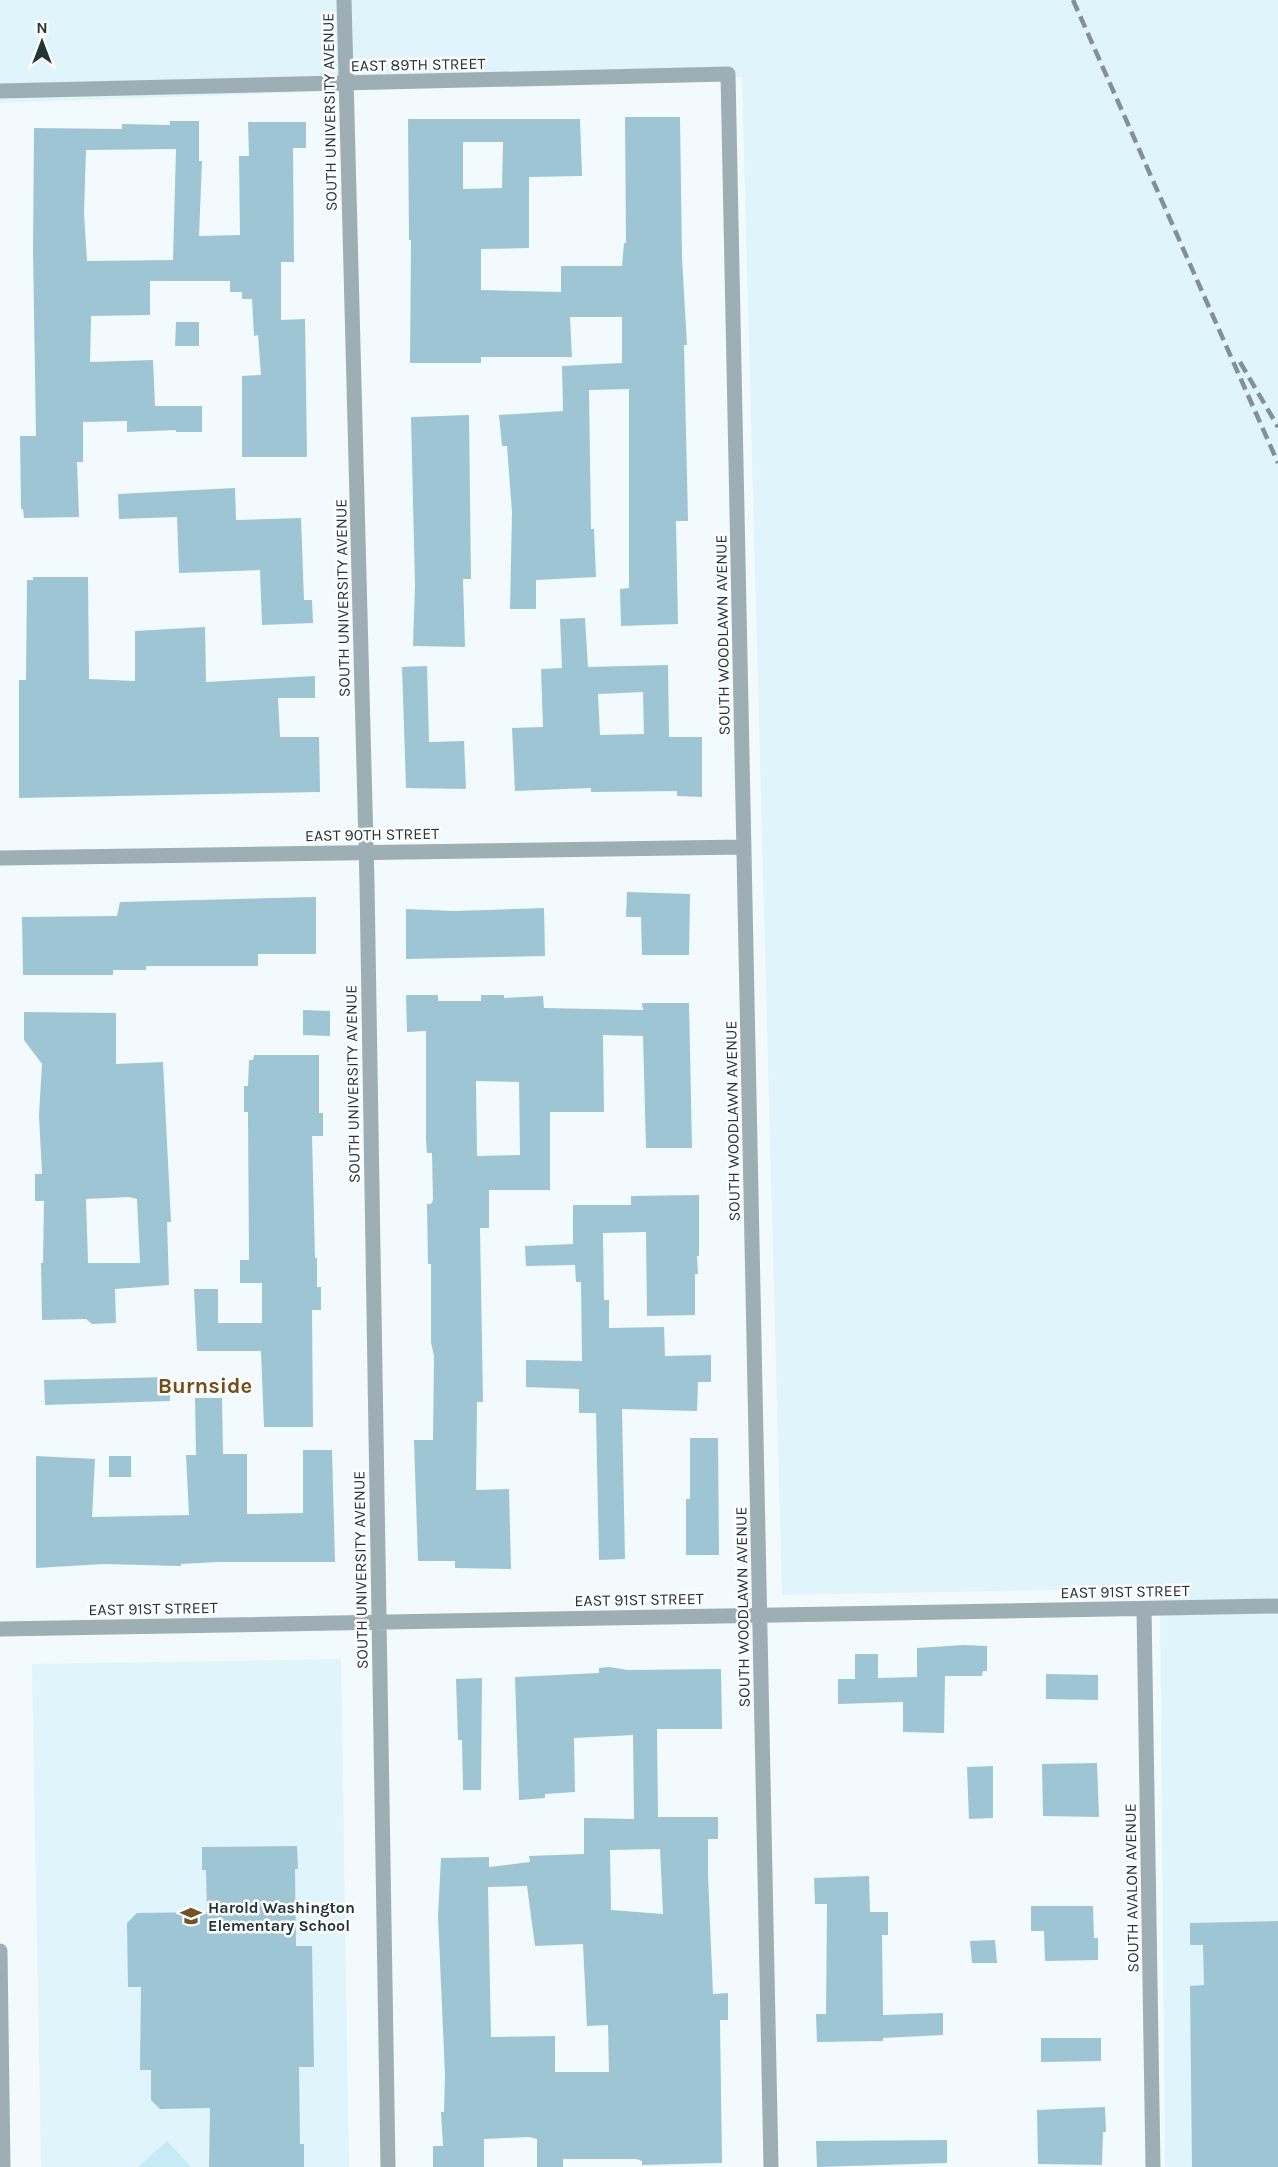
<svg xmlns="http://www.w3.org/2000/svg" width="1278" height="2167" font-family="Karla,sans-serif">
<style>
.built{fill:#e0f4fb}
.green{fill:#c7eaf7}
.building{fill:#9dc5d3;fill-rule:evenodd}
.lines{fill:none;stroke-linecap:round;stroke-linejoin:round}
.minor{stroke:#9daeb4;stroke-width:15}
.rail{stroke:#839094;stroke-width:4.5;stroke-dasharray:12 6;stroke-linecap:butt}
.labels{text-anchor:middle;stroke-width:5;stroke-linejoin:round;paint-order:stroke}
.street-label{font-size:16px;fill:#24353a;stroke:#fff}
.poi-label{font-size:16px;font-weight:bold;fill:#24353a;stroke:#fff;text-anchor:start}
.district-label{font-size:22px;font-weight:bold;fill:#714d1c;stroke:#fff}
</style>
<rect width="100%" height="100%" fill="#f2fafd"/>
<path class="built" d="M 0,0 L 1278,0 L 1278,2167 L 1165,2167 L 1160,1588 L 782,1595 L 742,77 L 0,103 Z
M 341,1659 L 349,2167 L 41,2167 L 32,1664 Z"/>
<path class="green" d="M 167,2141 L 191,2167 L 138,2167 Z"/>
<path class="building" d="M 625,117 L 680,117 L 682,258 L 687,345 L 684,345 L 688,521 L 676,521 L 678,624 L 621,626 L 620,589 L 629,588 L 629,389 L 589,390 L 591,529 L 594,529 L 596,577 L 536,580 L 536,609 L 510,609 L 512,512 L 507,446 L 502,446 L 499,415 L 563,411 L 562,366 L 622,363 L 622,317 L 570,317 L 572,357 L 481,357 L 481,363 L 410,363 L 411,240 L 409,240 L 408,119 L 580,119 L 582,176 L 529,177 L 529,248 L 481,249 L 481,290 L 561,292 L 561,266 L 622,266 L 624,243 L 626,243 ZM 463,142 L 503,142 L 502,188 L 463,189 Z
M 170,121 L 199,121 L 199,161 L 202,161 L 199,236 L 240,235 L 239,156 L 249,156 L 248,122 L 306,122 L 306,148 L 293,148 L 294,262 L 281,262 L 281,320 L 305,319 L 307,457 L 242,457 L 242,376 L 261,375 L 258,335 L 254,336 L 252,299 L 242,299 L 242,292 L 230,292 L 230,281 L 150,281 L 150,315 L 91,316 L 90,362 L 153,360 L 155,406 L 202,406 L 202,432 L 176,432 L 176,430 L 127,432 L 127,421 L 83,422 L 83,462 L 77,462 L 79,517 L 24,518 L 23,509 L 21,509 L 20,436 L 36,436 L 33,251 L 34,128 L 122,129 L 122,124 L 170,125 ZM 176,149 L 173,260 L 87,261 L 84,213 L 86,150 Z
M 176,322 L 199,322 L 199,346 L 175,346 Z
M 469,415 L 471,579 L 463,579 L 465,647 L 413,646 L 415,585 L 411,417 Z
M 235,488 L 236,520 L 301,518 L 304,600 L 312,600 L 313,623 L 262,625 L 260,570 L 179,573 L 177,517 L 119,519 L 118,494 Z
M 33,577 L 88,577 L 89,679 L 135,681 L 135,631 L 205,627 L 206,682 L 315,676 L 315,698 L 278,698 L 280,737 L 319,737 L 320,792 L 19,798 L 19,680 L 26,680 L 27,580 L 33,580 Z
M 585,618 L 588,667 L 668,665 L 669,737 L 702,737 L 702,797 L 677,796 L 677,791 L 591,792 L 591,788 L 515,791 L 512,728 L 543,727 L 541,669 L 562,668 L 560,619 ZM 643,692 L 644,734 L 600,735 L 598,694 Z
M 427,666 L 429,742 L 464,741 L 466,789 L 406,788 L 402,667 Z
M 627,892 L 690,894 L 689,955 L 642,955 L 641,917 L 626,917 Z
M 316,897 L 316,954 L 258,954 L 258,966 L 146,966 L 146,970 L 113,970 L 113,975 L 23,975 L 22,917 L 117,916 L 120,902 Z
M 544,908 L 545,956 L 406,959 L 406,909 L 454,911 Z
M 406,995 L 438,995 L 438,1001 L 481,1001 L 481,995 L 504,995 L 504,998 L 543,996 L 544,1008 L 643,1010 L 642,1003 L 689,1003 L 692,1148 L 646,1148 L 643,1036 L 603,1035 L 604,1112 L 550,1112 L 550,1190 L 489,1190 L 489,1228 L 480,1228 L 483,1402 L 477,1402 L 476,1490 L 509,1489 L 511,1569 L 455,1568 L 455,1561 L 418,1561 L 414,1440 L 433,1440 L 434,1356 L 431,1342 L 431,1264 L 428,1264 L 427,1204 L 431,1204 L 433,1200 L 432,1153 L 427,1153 L 426,1141 L 426,1031 L 407,1032 ZM 476,1081 L 519,1082 L 520,1155 L 477,1156 Z
M 303,1010 L 330,1011 L 330,1036 L 303,1035 Z
M 24,1012 L 116,1013 L 116,1064 L 163,1062 L 171,1222 L 167,1222 L 169,1285 L 115,1289 L 116,1323 L 92,1324 L 86,1319 L 42,1320 L 41,1263 L 43,1263 L 44,1201 L 35,1201 L 35,1174 L 42,1174 L 39,1115 L 42,1064 L 24,1040 ZM 129,1197 L 137,1199 L 140,1263 L 88,1263 L 86,1199 Z
M 254,1055 L 319,1055 L 319,1113 L 323,1113 L 323,1136 L 312,1136 L 315,1258 L 317,1258 L 317,1287 L 321,1287 L 321,1310 L 312,1310 L 313,1427 L 264,1427 L 261,1351 L 197,1351 L 194,1289 L 218,1289 L 218,1323 L 262,1323 L 262,1283 L 240,1283 L 240,1260 L 249,1260 L 248,1112 L 244,1112 L 244,1086 L 248,1086 L 249,1060 L 253,1060 Z
M 699,1195 L 699,1256 L 697,1256 L 698,1274 L 695,1274 L 695,1315 L 647,1316 L 646,1232 L 603,1233 L 604,1300 L 609,1300 L 609,1328 L 664,1327 L 665,1356 L 711,1355 L 711,1382 L 698,1382 L 697,1411 L 622,1409 L 625,1559 L 599,1560 L 596,1413 L 579,1413 L 579,1389 L 526,1387 L 526,1360 L 582,1361 L 581,1282 L 576,1282 L 575,1265 L 526,1266 L 525,1246 L 573,1244 L 573,1205 L 631,1205 L 631,1196 Z
M 169,1377 L 170,1401 L 45,1405 L 44,1380 Z
M 195,1398 L 222,1398 L 223,1454 L 247,1454 L 247,1514 L 303,1513 L 303,1450 L 332,1450 L 335,1562 L 218,1562 L 181,1564 L 181,1566 L 104,1564 L 36,1568 L 36,1456 L 95,1459 L 92,1517 L 189,1515 L 186,1455 L 196,1455 Z
M 690,1438 L 718,1438 L 719,1555 L 686,1555 L 686,1499 L 690,1499 Z
M 109,1456 L 131,1456 L 131,1477 L 109,1477 Z
M 963,1645 L 987,1646 L 987,1671 L 983,1671 L 982,1676 L 945,1676 L 944,1733 L 903,1732 L 903,1702 L 838,1704 L 838,1679 L 855,1679 L 855,1654 L 878,1654 L 878,1678 L 917,1677 L 917,1648 Z
M 609,1667 L 628,1670 L 721,1669 L 722,1729 L 657,1729 L 658,1817 L 718,1817 L 718,1839 L 708,1839 L 708,1875 L 713,1994 L 728,1993 L 728,2020 L 720,2020 L 722,2163 L 642,2165 L 642,2161 L 636,2159 L 563,2159 L 563,2167 L 537,2167 L 537,2139 L 529,2137 L 484,2139 L 484,2167 L 433,2167 L 433,2146 L 443,2146 L 441,2112 L 444,2112 L 445,2075 L 438,1916 L 441,1858 L 489,1857 L 489,1867 L 530,1862 L 529,1856 L 584,1854 L 584,1818 L 634,1819 L 633,1735 L 574,1738 L 575,1792 L 545,1794 L 545,1798 L 519,1800 L 515,1677 L 599,1673 L 599,1668 ZM 660,1849 L 663,1914 L 611,1910 L 610,1850 ZM 527,1886 L 535,1946 L 583,1944 L 587,2026 L 608,2025 L 609,2072 L 555,2072 L 555,2036 L 491,2037 L 488,1887 Z
M 1046,1674 L 1098,1675 L 1098,1700 L 1046,1699 Z
M 482,1678 L 481,1790 L 463,1790 L 462,1740 L 458,1740 L 456,1679 Z
M 1097,1763 L 1099,1817 L 1043,1816 L 1042,1764 Z
M 993,1766 L 993,1818 L 969,1819 L 967,1767 Z
M 297,1846 L 298,1869 L 295,1869 L 296,1946 L 312,1946 L 314,2067 L 299,2067 L 300,2144 L 304,2144 L 304,2167 L 209,2167 L 210,2108 L 160,2109 L 151,2100 L 151,2070 L 140,2070 L 141,1987 L 128,1987 L 127,1923 L 137,1913 L 207,1912 L 206,1870 L 202,1870 L 202,1847 Z
M 869,1876 L 870,1912 L 888,1912 L 888,1935 L 882,1935 L 883,2015 L 943,2013 L 943,2035 L 883,2038 L 883,2041 L 817,2042 L 816,2014 L 826,2014 L 827,1904 L 815,1904 L 814,1878 Z
M 1031,1906 L 1093,1906 L 1094,1938 L 1098,1938 L 1098,1960 L 1045,1961 L 1044,1931 L 1031,1931 Z
M 1278,1921 L 1278,2167 L 1192,2167 L 1190,1986 L 1204,1985 L 1203,1945 L 1190,1945 L 1190,1923 Z
M 995,1940 L 997,1963 L 972,1963 L 970,1941 Z
M 1041,2038 L 1101,2038 L 1101,2061 L 1041,2062 Z
M 1105,2107 L 1106,2132 L 1103,2132 L 1102,2165 L 1038,2164 L 1037,2110 Z
M 947,2140 L 947,2163 L 817,2167 L 816,2141 Z"/>
<g class="lines">
<path class="minor" d="M 344,0 L 367,883 L 388,2167
M 0,91 L 728,74 L 771,2167
M 0,858 L 744,847
M 1144,1609 L 1153,2167
M 0,1629 L 1278,1606
M 0,1951 L 3,2167"/>
<path class="rail" d="M 1073,0 L 1278,463
M 1240,362 L 1278,427"/>
</g>
<defs>
<symbol id="school-bare" viewBox="-9 -9 18 18"><path d="M0-5L7-2L0 1L-7-2ZM-4 1L0 2.5L4 1V4Q0 6-4 4Z" fill="#725228" stroke="#fff" stroke-width="2.5" paint-order="stroke"/></symbol>
</defs>
<g fill-rule="evenodd">
<use href="#school-bare" x="176" y="1901" width="30" height="30"/>
</g>
<g class="labels">
<g class="street-label">
<text transform="translate(418 64) rotate(-1)" y="6">EAST 89TH STREET</text>
<text transform="translate(329 112) rotate(-91)" y="6">SOUTH UNIVERSITY AVENUE</text>
<text transform="translate(342 598) rotate(-91)" y="6">SOUTH UNIVERSITY AVENUE</text>
<text transform="translate(722 635) rotate(-91)" y="6">SOUTH WOODLAWN AVENUE</text>
<text transform="translate(372 834) rotate(-1)" y="6">EAST 90TH STREET</text>
<text transform="translate(352 1084) rotate(-91)" y="6">SOUTH UNIVERSITY AVENUE</text>
<text transform="translate(732 1121) rotate(-91)" y="6">SOUTH WOODLAWN AVENUE</text>
<text transform="translate(360 1570) rotate(-91)" y="6">SOUTH UNIVERSITY AVENUE</text>
<text transform="translate(1125 1591) rotate(-1)" y="6">EAST 91ST STREET</text>
<text transform="translate(639 1599) rotate(-1)" y="6">EAST 91ST STREET</text>
<text transform="translate(742 1607) rotate(-91)" y="6">SOUTH WOODLAWN AVENUE</text>
<text transform="translate(153 1608) rotate(-1)" y="6">EAST 91ST STREET</text>
<text transform="translate(1131 1888) rotate(-91)" y="6">SOUTH AVALON AVENUE</text>
</g>
<g class="poi-label">
<text x="208" y="1913">Harold Washington<tspan x="208" dy="18">Elementary School</tspan></text>
</g>
<g class="district-label">
<text x="205" y="1393">Burnside</text>
</g>
</g>
<g transform="translate(42 42)" stroke="#ffffff" stroke-width="4.5" paint-order="stroke">
<path d="M0-4.5L10 22L0 15L-10 22Z" fill="#24353a"/>
<text y="-9" font-size="16" font-weight="bold" text-anchor="middle" fill="#24353a">N</text>
</g>
</svg>
